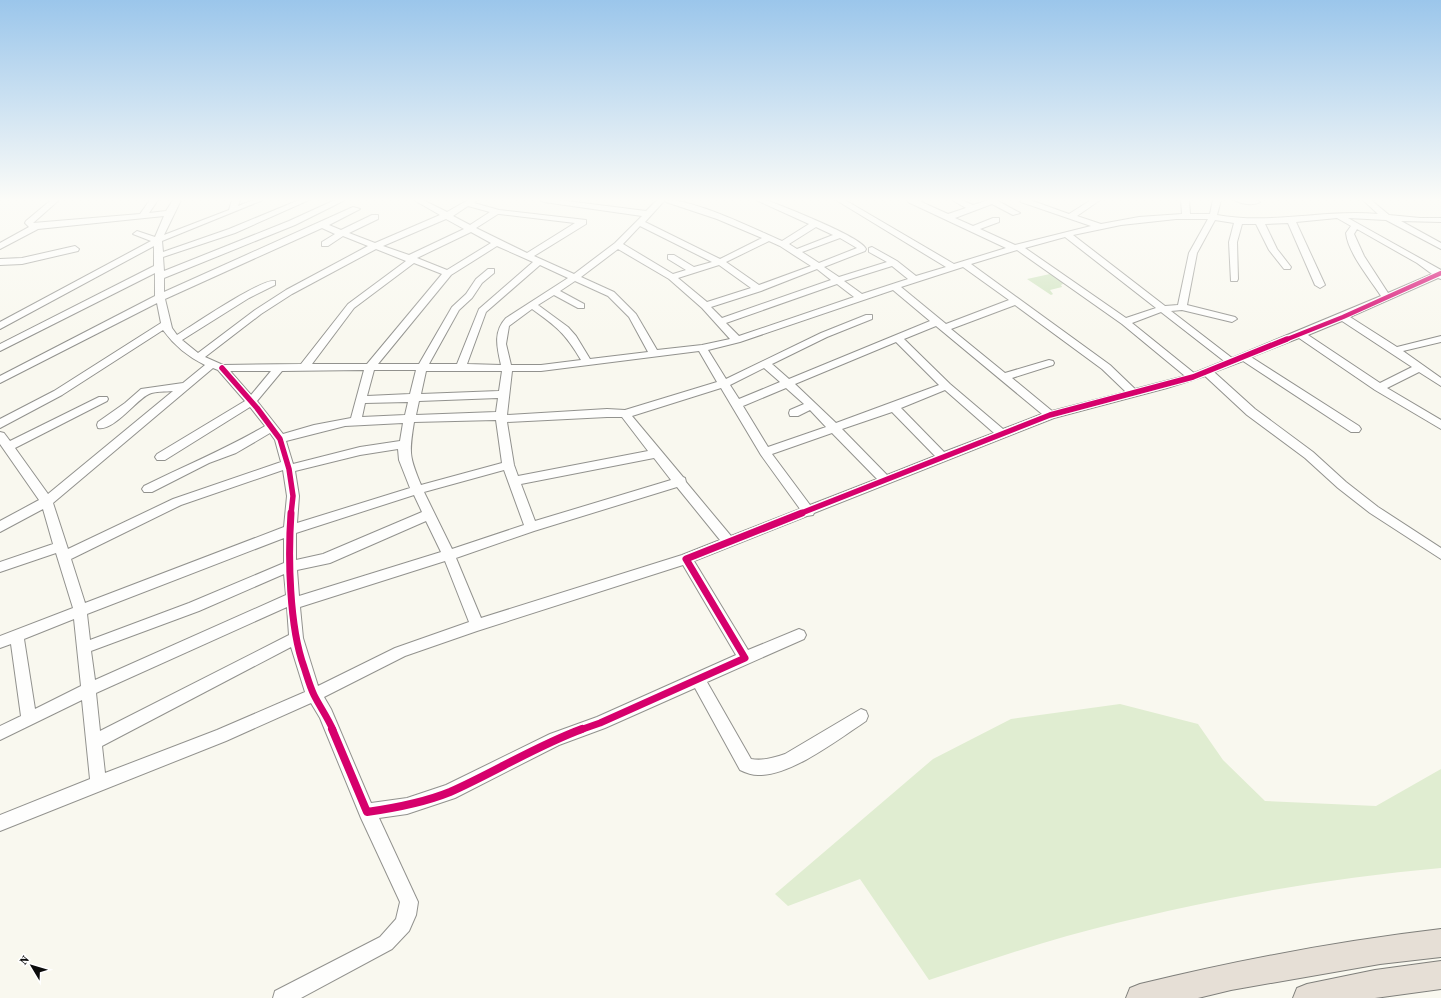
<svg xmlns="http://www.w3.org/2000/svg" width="1441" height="998" font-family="'Source Serif 4',serif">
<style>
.green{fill:#e0edd1}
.forest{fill:#d0e4c0}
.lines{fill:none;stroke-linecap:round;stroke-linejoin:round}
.minor-casing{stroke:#92928e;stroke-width:2}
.highway-casing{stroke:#7f7f7b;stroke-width:2}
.minor{fill:#fefefd;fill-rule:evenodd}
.highway{fill:#e6dfd6;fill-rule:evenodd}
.cycleway-far3-casing{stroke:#fff;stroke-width:6}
.cycleway-far2-casing{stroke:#fff;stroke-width:8}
.cycleway-far1-casing{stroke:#fff;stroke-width:10}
.cycleway-casing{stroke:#fff;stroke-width:11}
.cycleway-far3{stroke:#d6006c;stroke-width:4.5}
.cycleway-far2{stroke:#d6006c;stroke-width:5.5}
.cycleway-far1{stroke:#d6006c;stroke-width:7}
.cycleway{stroke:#d6006c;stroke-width:8}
</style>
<rect width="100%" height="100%" fill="#f9f8ef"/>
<path class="green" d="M 1120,704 L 1198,724 L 1223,760 L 1265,801 L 1376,806 L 1441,769 L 1441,868 C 1315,879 1189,903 1067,936 C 1021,949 975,965 929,980 L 860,879 L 788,906 L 775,894 L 933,759 L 1011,719 Z"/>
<path class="forest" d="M 1050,274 L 1066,282 L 1061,285 L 1062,287 L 1050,290 L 1053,294 L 1051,295 L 1027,279 Z"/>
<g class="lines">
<defs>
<path id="minor" d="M 51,200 L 59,200 L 33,223 L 140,214 L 150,200 L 158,200 L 149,213 L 166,211 L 173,200 L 181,200 L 164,235 L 229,210 L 232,200 L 240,200 L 238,206 L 253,200 L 263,200 L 162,241 L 163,252 L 229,229 L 299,200 L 309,200 L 235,233 L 163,257 L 164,271 L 289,221 L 335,200 L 345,200 L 295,225 L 164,278 L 164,292 L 353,207 L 360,209 L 329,225 L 341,230 L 372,215 L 378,215 L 378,219 L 349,233 L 375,243 L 440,215 L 414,200 L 423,200 L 447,212 L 468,200 L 477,200 L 474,203 L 499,210 L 586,220 L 586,224 L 534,256 L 574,274 L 615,243 L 642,216 L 544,202 L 540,200 L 559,200 L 646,211 L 657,200 L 665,200 L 645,222 L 720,259 L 762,238 L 717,219 L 666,202 L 665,200 C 697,200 752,228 782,241 L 809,224 L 756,200 L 766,200 C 782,206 862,237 866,249 L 865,251 L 824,267 L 839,277 L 887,262 L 869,252 L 869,248 L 872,247 L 897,261 L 916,276 L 946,267 L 836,200 L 845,200 L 954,264 L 1006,248 L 908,202 L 907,200 L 917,200 L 948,214 L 966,208 L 952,200 L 961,200 L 973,205 L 989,200 L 999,200 L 998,201 L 1020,213 L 1013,215 L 992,204 L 955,218 L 973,226 L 993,218 L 999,218 L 999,222 L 980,229 L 1015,245 L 1091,226 L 1021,202 L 1020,200 L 1030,200 L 1069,214 L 1091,200 L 1100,200 L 1077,216 L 1101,224 L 1139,217 L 1182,214 L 1181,200 L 1189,200 L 1190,214 L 1210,214 L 1213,200 L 1221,200 L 1217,215 C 1271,225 1324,209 1378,214 L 1363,200 L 1371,200 L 1389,215 L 1420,218 L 1441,218 L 1441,222 L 1401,221 L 1441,243 L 1441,249 L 1386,220 L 1348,218 L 1441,270 L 1441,279 L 1438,278 L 1350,317 L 1397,347 L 1441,336 L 1441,342 L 1403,351 L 1441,378 L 1441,386 L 1419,372 L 1387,388 L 1441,420 L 1441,429 L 1375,390 L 1299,338 L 1251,357 L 1359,426 L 1361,429 L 1359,432 L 1351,432 L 1243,361 L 1214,372 L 1255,409 L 1313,452 L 1346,482 L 1378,507 L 1441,548 L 1441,559 L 1370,513 L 1338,488 L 1305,458 L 1247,415 L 1205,376 L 1167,388 L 1054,418 L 814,513 L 813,515 L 807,516 L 694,561 L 748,650 L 799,629 L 804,631 L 806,635 L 804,639 L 707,682 L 751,759 C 763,761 773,758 785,754 L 861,709 L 866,711 L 868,716 L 866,721 C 839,739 791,776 758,775 C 753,775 746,773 740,770 L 695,688 L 605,728 L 559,745 L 455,798 L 407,814 L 379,818 L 418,902 L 416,915 L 409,931 L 392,949 L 301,998 L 273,998 L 275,991 L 380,937 L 396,919 L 400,902 L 361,818 L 320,718 L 311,703 L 226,741 L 0,831 L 0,815 L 90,779 L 82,700 L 0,740 L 0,726 L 21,716 L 11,644 L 0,648 L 0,636 L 73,608 L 56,553 L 0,572 L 0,562 L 53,544 L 43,509 L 0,532 L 0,521 L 39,500 L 0,444 L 0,432 L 4,433 L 10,441 L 99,397 L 107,397 L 108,399 L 107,401 L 15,448 L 48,494 L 173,391 C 166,392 155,391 149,394 C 137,399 113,432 98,428 L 97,425 L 98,422 L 125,403 L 141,389 L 183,383 L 205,365 C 188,357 174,345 163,330 L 62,395 L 0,428 L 0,419 L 54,391 L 161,323 L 157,303 L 0,383 L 0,376 L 155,296 L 155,273 L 0,351 L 0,344 L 154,266 L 154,246 L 0,329 L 0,322 L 151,241 L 133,234 L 137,231 L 155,237 L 164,216 L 38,229 L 0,249 L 0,243 L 29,227 L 25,223 L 26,221 ZM 468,206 L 490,212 L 470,225 L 453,216 ZM 498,214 L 499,214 L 575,223 L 527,253 L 476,228 ZM 1337,218 L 1351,226 L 1346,233 C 1348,253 1370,279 1381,296 L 1232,358 L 1171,311 L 1182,310 L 1232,322 L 1237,319 L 1235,317 L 1187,305 L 1197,253 L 1215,220 L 1234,223 L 1229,242 L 1231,281 L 1237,281 L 1238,279 L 1237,242 L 1242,224 L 1256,224 L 1269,250 L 1284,269 L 1290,269 L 1291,267 L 1277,249 L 1265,224 L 1288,223 L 1315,285 L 1320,288 L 1325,285 L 1296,222 ZM 446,219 L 464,229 L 409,255 L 383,246 ZM 1176,219 L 1208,219 L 1189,253 L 1178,305 L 1165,306 L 1073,235 L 1121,225 ZM 640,226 L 712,262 L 694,267 L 674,255 L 668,255 L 668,259 L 686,270 L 673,274 L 623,244 ZM 816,227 L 833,235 L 797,249 L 789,244 ZM 322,228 L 335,234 L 322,242 L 322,246 L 328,246 L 343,236 L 368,246 L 286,290 L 255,310 L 198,353 L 182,340 L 249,298 L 275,285 L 275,281 C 262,278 192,326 177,335 L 172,328 L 165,299 ZM 1357,229 L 1417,263 L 1432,274 L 1388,293 L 1364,256 L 1354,234 ZM 471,232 L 491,243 L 447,270 L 417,258 ZM 1065,237 L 1156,308 L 1126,318 L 1025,248 ZM 840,238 L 857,248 L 819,263 L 802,252 ZM 769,241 L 780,246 L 811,266 L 759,285 L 726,262 ZM 497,246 L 533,262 L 479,309 L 457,364 L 429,364 L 459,310 L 472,298 L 482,283 L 494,273 L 494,269 L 488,269 L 476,279 L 466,294 L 452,307 L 419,364 L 378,364 L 451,275 ZM 376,249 L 406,261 L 348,304 L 301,364 L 223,365 L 205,357 L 261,314 L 292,294 ZM 618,249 L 669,279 L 702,308 L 730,339 L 702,345 L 657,350 L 636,314 L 614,292 L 581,277 ZM 1017,250 L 1122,324 L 1185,376 L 1135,389 L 1110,365 L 971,264 ZM 414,263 L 442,274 L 367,364 L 312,364 L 354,308 ZM 540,265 L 568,278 L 506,318 C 493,332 497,347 501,365 L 467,364 L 486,312 ZM 719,265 L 751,288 L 707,302 L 678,278 ZM 892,266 L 908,279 L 862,294 L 844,281 ZM 963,267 L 1009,300 L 946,324 L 901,287 ZM 817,269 L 831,280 L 722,318 L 711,307 L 761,291 ZM 575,281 L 608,296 L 629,317 L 648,352 L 590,359 L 576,336 L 568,327 L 538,305 L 554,295 L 578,308 L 584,308 L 584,304 L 560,291 ZM 837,284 L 854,297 L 739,336 L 726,323 ZM 893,290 L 930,321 L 789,379 L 772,364 L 827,337 L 872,319 L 872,315 L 866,315 L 821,333 L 726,379 L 708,350 L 740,342 ZM 1015,305 L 1102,369 L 1126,392 L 1052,411 L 1012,378 L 1053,365 L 1054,363 L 1053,361 L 1049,360 L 1005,373 L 951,329 ZM 532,309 C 557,327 565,333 581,360 L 541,365 L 511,365 L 506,344 L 509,326 ZM 1161,312 L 1224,361 L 1194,373 L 1132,323 ZM 1342,321 L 1412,367 L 1380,383 L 1308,335 ZM 936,326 L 1042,414 L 1003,429 L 950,384 L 904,339 ZM 896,342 L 939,385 L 836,423 L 795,384 ZM 699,351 L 717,382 L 625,410 L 607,409 L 507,415 L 512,371 L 541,371 ZM 213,368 L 218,370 L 245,401 L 157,454 L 155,457 L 157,460 L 165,460 L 250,407 L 265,426 C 226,449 184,466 144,486 L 142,489 L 144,492 L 152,492 L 209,463 L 236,453 L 270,433 L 275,440 L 281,462 L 173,499 L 68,549 L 53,503 ZM 764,368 L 780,382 L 739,399 L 730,385 ZM 364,370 L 351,418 L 314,425 L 283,434 L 257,401 L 282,371 ZM 374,370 L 416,370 L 410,394 L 367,396 ZM 230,371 L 271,371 L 251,395 ZM 426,371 L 502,371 L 499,391 L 421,394 ZM 721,388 L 761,455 L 800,509 L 731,536 L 686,482 L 685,478 L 683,477 L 632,416 ZM 786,388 L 804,404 L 790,410 L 789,413 L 790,416 L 798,416 L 810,410 L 826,427 L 768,447 L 743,406 ZM 945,390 L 994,433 L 944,452 L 901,408 ZM 498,398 L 496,412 L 416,415 L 419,401 ZM 408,402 L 405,415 L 362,417 L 365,403 ZM 892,412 L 935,456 L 887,475 L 842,429 ZM 607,417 L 622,417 L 648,451 L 518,476 L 514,465 L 507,422 ZM 496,420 L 502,463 L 421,485 C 409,456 409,453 414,422 ZM 403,423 L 400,441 L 360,447 L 293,464 L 286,441 L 345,426 ZM 832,433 L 877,479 L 810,505 L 772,454 ZM 398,449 L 399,460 L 410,488 L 297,523 L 299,496 L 295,471 L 360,455 ZM 654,458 L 671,480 L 535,521 L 521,484 ZM 283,470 L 287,496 L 284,527 L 85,603 L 71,559 L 181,505 ZM 504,470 L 524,525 L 452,549 L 424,492 ZM 677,487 L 720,540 L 682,555 L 481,618 L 456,558 L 534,531 ZM 414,495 L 422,512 L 323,554 L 296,560 L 296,533 ZM 426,521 L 441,552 L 299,596 L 297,570 L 330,563 ZM 284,538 L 284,563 L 189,603 L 90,640 L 87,614 ZM 445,561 L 469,622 L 395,648 L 318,686 L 303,638 L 300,607 ZM 683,565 L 736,655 L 597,717 L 550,734 L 446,785 L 407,798 L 371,803 L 331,709 L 324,697 L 405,656 L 477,631 ZM 284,574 L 286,595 L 95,680 L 91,651 L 199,611 ZM 287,607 L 289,635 L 100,731 L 96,693 ZM 74,619 L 81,686 L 35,709 L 24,639 ZM 291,647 L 305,692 L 217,730 L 105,773 L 102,746 Z
M 1235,200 L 1256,200 L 1260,202 C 1254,206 1240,204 1235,200 Z
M 75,246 L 79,249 L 78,251 L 22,264 L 0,265 L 0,259 L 22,258 Z"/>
<path id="highway" d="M 1441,929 L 1441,957 L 1380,964 L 1231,990 L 1198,998 L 1126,998 L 1130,988 L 1140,984 C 1239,960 1339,941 1441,929 Z
M 1441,961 L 1441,989 L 1375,998 L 1293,998 L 1297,988 L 1307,984 L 1375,970 Z"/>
</defs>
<use href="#minor" class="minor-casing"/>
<use href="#highway" class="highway-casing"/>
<use href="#minor" class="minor"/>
<use href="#highway" class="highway"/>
<defs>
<path id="cycleway-far3" d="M 1285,340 L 1343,317 L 1441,273"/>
<path id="cycleway-far2" d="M 222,368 L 257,408 L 280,439 L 289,469 L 293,496 L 291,514
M 799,514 L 1050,415 L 1193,377 L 1287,339"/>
<path id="cycleway-far1" d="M 291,513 C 288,556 289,626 304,667 C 307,676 310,687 314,695 C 320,707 328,718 333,730
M 580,730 L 600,723 L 745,658 L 686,559 L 802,513"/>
<path id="cycleway" d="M 332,729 L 367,812 C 395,808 423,803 450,792 C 495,772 536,746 582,729"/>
</defs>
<use href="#cycleway-far3" class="cycleway-far3-casing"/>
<use href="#cycleway-far2" class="cycleway-far2-casing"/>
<use href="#cycleway-far1" class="cycleway-far1-casing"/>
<use href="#cycleway" class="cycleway-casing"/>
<use href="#cycleway-far3" class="cycleway-far3"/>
<use href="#cycleway-far2" class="cycleway-far2"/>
<use href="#cycleway-far1" class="cycleway-far1"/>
<use href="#cycleway" class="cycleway"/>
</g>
<linearGradient id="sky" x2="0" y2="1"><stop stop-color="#9bc6eb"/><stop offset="0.59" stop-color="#fcfcf8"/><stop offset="1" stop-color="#fcfcf8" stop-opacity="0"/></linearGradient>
<rect width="1441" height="339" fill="url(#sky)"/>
<g transform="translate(32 966) rotate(308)" stroke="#ffffff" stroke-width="3" paint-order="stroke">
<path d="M0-3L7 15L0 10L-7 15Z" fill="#0b0b0b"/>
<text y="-6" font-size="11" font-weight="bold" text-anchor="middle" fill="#0b0b0b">N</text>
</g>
</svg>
